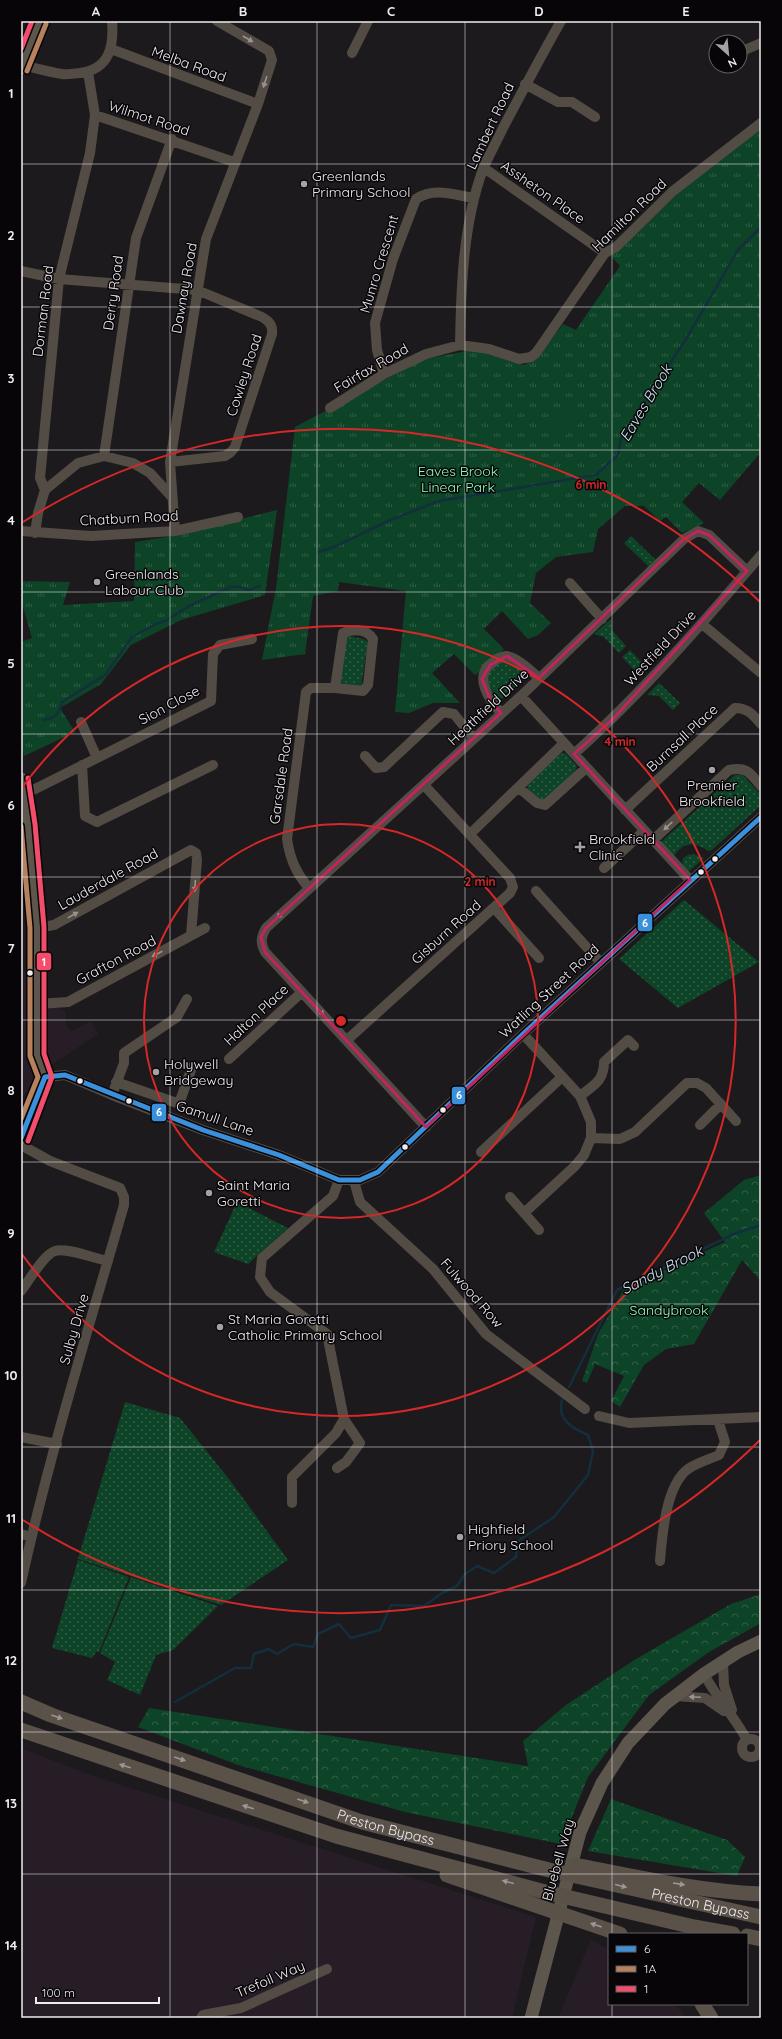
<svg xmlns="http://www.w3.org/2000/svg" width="782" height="2039" font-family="Quicksand,sans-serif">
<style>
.commercial{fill:#271d27}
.grass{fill:url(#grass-dots)}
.forest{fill:url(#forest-crowns)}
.park{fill:url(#park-tufts)}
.garden{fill:#0d4427}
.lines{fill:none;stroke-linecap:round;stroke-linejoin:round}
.stream{stroke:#132f3d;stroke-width:2.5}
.minor{stroke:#534c44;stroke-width:10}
.major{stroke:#5d564c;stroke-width:13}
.highway{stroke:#5a5149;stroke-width:15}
.bus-1-casing{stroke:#070507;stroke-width:8}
.bus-2-casing{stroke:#070507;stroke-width:8}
.bus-3-casing{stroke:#070507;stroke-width:8}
.bus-1{stroke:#3a90db;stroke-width:5}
.bus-2{stroke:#b6815c;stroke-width:5}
.bus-3{stroke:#f44d6c;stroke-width:5}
.oneway{fill:#999491}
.oneway2{fill:#9d9694}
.marked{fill:none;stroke:#c42362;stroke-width:3;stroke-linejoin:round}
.grid{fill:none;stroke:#efebef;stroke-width:1;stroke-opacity:0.55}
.ring{fill:none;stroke:#d62828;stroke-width:2}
.poi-dot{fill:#a5a2a6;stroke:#070507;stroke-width:1.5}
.bus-dot{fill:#efebef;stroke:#070507;stroke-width:1.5}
.labels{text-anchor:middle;stroke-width:3;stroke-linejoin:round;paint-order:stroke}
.street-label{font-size:14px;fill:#efebef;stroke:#070507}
.poi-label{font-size:14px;fill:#efebef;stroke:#070507;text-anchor:start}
.park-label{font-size:14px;fill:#8efeb8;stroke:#070507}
.water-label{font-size:15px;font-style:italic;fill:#cee3f0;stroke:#070507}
.centre{fill:#d62828;stroke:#070507;stroke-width:2}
.ring-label{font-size:12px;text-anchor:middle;font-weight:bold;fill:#d62828;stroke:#070507;stroke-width:3;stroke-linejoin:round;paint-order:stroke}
.line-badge{stroke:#070507;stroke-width:1.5}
.badge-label{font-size:11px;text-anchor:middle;font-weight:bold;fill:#fff}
.neatline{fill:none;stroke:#efebef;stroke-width:1.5}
.grid-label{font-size:13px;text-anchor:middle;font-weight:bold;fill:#efebef}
</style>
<defs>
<pattern id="grass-dots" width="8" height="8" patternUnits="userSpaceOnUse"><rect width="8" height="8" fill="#0d4427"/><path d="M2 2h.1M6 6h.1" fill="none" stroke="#315f47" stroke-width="1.8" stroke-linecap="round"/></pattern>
<pattern id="forest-crowns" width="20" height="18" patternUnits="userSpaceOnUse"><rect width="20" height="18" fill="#0d4427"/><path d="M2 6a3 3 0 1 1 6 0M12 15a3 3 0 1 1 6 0" fill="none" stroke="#315f47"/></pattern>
<pattern id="park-tufts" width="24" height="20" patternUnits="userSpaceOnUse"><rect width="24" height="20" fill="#0d4427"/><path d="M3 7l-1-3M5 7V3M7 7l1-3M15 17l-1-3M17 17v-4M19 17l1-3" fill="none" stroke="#315f47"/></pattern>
</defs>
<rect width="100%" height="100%" fill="#1c1a1d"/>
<path class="commercial" d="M 21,965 L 44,1002 L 65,1011 L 67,1027 L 72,1031 L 91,1021 L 98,1034 L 54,1063 L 23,1096 L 21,1096 Z
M 21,1748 L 93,1776 L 536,1917 L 512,2018 L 21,2018 Z
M 591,1939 L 609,1950 L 609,2004 L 675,2004 L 686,2018 L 558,2018 Z"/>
<path class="grass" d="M 631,536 L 656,560 L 649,567 L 624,543 Z
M 611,619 L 612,630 L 626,646 L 619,653 L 604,637 L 594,634 Z
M 349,636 L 364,639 L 368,642 L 361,686 L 344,687 L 340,683 L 344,641 Z
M 630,650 L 644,665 L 637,673 L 622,657 Z
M 505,659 L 514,663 L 529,675 L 498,702 L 486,682 L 489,669 Z
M 659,683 L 680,703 L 673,710 L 659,696 L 647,695 Z
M 565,753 L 577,766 L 575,771 L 548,798 L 541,801 L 528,789 L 527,784 L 560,754 Z
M 742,774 L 761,795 L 761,805 L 712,850 L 709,851 C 693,842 684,841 673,857 L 664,847 L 662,841 L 735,775 Z
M 693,854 L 704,858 L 687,873 C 681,863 679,856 693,854 Z
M 684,900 L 759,962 L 678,1008 L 619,959 Z
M 237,1202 L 288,1228 L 248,1264 L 214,1252 Z
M 125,1402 L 180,1418 L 229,1479 L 288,1560 L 221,1605 L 78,1559 Z
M 78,1560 L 129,1577 L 99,1652 L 96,1652 L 92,1658 L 52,1648 Z
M 131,1577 L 218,1606 L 173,1650 L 156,1655 L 140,1695 L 107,1680 L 115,1662 L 100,1653 Z"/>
<path class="forest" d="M 761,1175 L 761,1281 L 742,1260 L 694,1344 L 666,1349 L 644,1365 L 620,1407 L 611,1401 L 624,1376 L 595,1364 L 587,1383 L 582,1381 L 598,1334 L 624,1289 L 725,1242 L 704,1213 L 744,1180 Z
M 761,1594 L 761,1623 L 709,1652 L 649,1695 L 588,1777 L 561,1844 L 405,1812 L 238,1765 L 138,1727 L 149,1708 L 528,1766 L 523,1741 L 566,1705 L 636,1659 L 731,1604 Z
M 611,1799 L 727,1840 L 745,1857 L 737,1876 L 588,1851 Z"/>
<path class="park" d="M 761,124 L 761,452 L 720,500 L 699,483 L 682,502 L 704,523 L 682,533 L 666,517 L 660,521 L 644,506 L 625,506 L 598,529 L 593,552 L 556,557 L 536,573 L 530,603 L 551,623 L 538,635 L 528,639 L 502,611 L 484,629 L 504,649 L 475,675 L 454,654 L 432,673 L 460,703 L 433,703 L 409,713 L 395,712 L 406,591 L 339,582 L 338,591 L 313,596 L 305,654 L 262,660 L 276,588 L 295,427 L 424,359 L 478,349 L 524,365 L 538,357 L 563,324 L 576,330 L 620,266 L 611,256 L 717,156 Z
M 277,510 L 265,595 L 181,620 L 131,645 L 101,684 L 60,708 L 75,732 L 24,756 L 21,740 L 21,642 L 32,638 L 21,600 L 21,581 L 70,582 L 63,605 L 134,601 L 135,542 L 179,535 Z"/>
<path class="garden" d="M 567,408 L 580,423 L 556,443 L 543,427 Z"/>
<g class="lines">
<path class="stream" d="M 318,552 L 334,547 L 388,521 L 439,501 L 596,475 L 618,455 L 621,438 L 686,339 L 738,250 L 761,227
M 44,720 C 56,718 59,714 62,702 L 105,675 L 132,637 L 154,625 L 167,620 L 189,606 L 231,587 L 240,587 L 248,590 L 260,586
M 569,1387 L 617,1290 L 736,1233 L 761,1225
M 175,1702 L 235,1668 L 251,1668 L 254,1654 L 269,1649 L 277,1654 L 294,1644 L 313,1647 L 318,1634 L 339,1624 L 351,1638 L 380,1630 L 391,1605 L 424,1606 L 442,1593 L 457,1586 L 465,1574 L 477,1566 L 494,1573 L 516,1557 L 518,1541 L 554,1517 L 588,1475 L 593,1451 L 588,1435 C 574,1429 556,1420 562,1400"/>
<path class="minor" d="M 111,49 L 258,104
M 740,52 L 761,43
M 352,53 L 368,21
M 22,65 C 35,68 49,72 62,74 C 68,75 75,73 80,73 C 110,69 114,46 112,21
M 88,72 L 95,115 L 234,162
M 525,84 L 558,102 L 572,102 L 595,117
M 484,168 L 605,253
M 21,271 L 59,279 L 197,290 L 262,317 C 269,321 273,325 272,334 L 235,447 L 231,452 L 225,456 L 170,462
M 460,345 C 461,287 463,224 483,169 C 489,155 497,141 503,128 C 522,92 541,56 561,21
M 384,374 L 377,350 L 375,323 L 393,259 L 416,199 C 434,187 454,195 474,198
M 330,408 L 384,374 L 426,354 L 460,345 L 489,349 L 519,359 L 531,357 L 536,353 L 605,253 L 616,247 L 673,191 L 761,123
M 104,456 L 136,238 L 172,139
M 45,490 L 40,478 L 59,279 L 90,153 L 95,115
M 21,531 L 91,536 L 175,531 L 238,517
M 175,531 L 170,462 L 206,239 L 258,104 L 272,60 L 269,51 L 217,21
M 35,533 L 38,513 L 45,490 L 78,463 L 104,456 L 133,463 L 150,473 L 172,497
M 570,583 L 602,619
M 702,624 L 761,673
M 521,696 L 690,880
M 501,713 C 489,700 473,676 492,663 C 496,660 500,656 506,656 C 518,658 530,670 539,678
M 81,722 L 97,758
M 574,754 C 642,693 702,624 761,555
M 365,756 L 376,768 L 384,767 L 443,712 L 454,714 L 474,739
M 82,765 L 85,816 L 97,822 L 213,765
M 519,788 L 537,803 L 545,805 L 586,768
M 23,795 L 211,701 L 213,654 L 220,645 L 252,639
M 625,810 L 735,708 C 748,708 753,715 761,724
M 470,834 L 563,744
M 653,840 L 729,770 C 747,766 750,773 761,786
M 604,868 L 644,831
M 309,888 C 296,873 290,859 287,839 L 306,692 L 311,688 L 335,688 L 343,633 C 354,629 366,628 373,639 L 368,685 L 363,691 L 335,688
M 536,891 L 600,962
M 494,908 L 539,958
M 37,928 L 54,925 L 191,850 L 196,853 L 197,860 L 191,935
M 38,1004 L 68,1002 L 205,928
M 523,1034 L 580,1096 L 591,1122 L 591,1138 L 584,1155 L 575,1166 L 524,1213
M 347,1040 L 510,893 L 513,887 L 510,878 L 424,785
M 229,1059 L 302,992
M 45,1077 L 65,1075 L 112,1095 L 203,1130 L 279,1155 L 339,1180 L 360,1180 L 378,1172 L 523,1034 L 761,817
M 116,1082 L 177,1103 L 180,1101 L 192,1067
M 112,1095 L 124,1063 L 124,1053 L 177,1017 L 187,999
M 580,1096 C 594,1085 604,1081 604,1062 L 628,1040 L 634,1046
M 700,1125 L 721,1104
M 426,1127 L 265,952 C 260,942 261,937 266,928 L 521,696 L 684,539 L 698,531 L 709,535 L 747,571
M 591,1138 L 620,1139 L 635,1132 L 687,1083 L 697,1083 L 706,1088 L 736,1121
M 21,1145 L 50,1161 L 120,1188 L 124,1197 L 124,1205 C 88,1330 49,1456 21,1583
M 481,1152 L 562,1077
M 354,1181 L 360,1202 L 433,1269 L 486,1334 L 585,1409
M 510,1197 L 539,1230
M 21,1291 C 29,1281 44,1254 55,1251 C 66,1247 96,1259 108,1261
M 599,1416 L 629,1423 L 761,1417
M 21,1437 L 57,1444
M 337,1468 L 346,1462 L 360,1443 L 344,1419
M 292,1503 L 292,1477 L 336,1433 L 344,1419 L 327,1334 L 270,1292 L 260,1277 L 262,1258 L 333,1196 L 339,1180
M 21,1534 L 31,1537
M 660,1561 C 662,1535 666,1485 688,1469 C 697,1463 710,1459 719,1455 L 725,1442 L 718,1420
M 723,1662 L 724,1685 L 732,1710
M 704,1674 C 716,1697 734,1716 747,1740
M 674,1696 L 705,1698 L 724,1711
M742 1748a9 9 0 1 1 18 0a9 9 0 1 1-18 0Z
M 201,2018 L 203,2015 L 241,2008 L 327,1969"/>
<path class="major" d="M 21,68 L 40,21
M 21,779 L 28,825 L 37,928 L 37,1055 L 45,1077 L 21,1138
M 531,2018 L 580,1832 L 602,1783 L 628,1743 L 665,1704 L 704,1674 L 738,1652 L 761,1641"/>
<g class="highway">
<path id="s1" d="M 21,1702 L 51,1715 L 362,1822 L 549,1870 L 761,1917"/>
<path d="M 21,1730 L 336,1836 L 545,1892 L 694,1927 L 733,1934"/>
<path d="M 575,1865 C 636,1877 698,1891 761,1894"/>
<path d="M 447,1875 L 620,1934"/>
<path d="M 747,1936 L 761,1939"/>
<path d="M 702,2004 L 711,2018"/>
</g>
<defs>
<path id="bus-1" d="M 21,1138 L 45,1077 L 65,1075 L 203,1130 L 279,1155 L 339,1180 L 360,1180 L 378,1172 L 523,1034 L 761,817"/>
<path id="bus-2" d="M 27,71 L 46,24
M 21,826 L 30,928 L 30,1056 L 38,1077 L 21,1119"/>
<path id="bus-3" d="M 21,49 L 32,21
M 28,1141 L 52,1077 L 44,1054 L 44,927 L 35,824 L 28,778"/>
</defs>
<use href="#bus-1" class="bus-1-casing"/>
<use href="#bus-2" class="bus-2-casing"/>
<use href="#bus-3" class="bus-3-casing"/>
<use href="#bus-1" class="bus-1"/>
<use href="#bus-2" class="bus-2"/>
<use href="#bus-3" class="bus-3"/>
</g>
<defs><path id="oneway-solid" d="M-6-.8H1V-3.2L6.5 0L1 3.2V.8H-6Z"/></defs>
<g class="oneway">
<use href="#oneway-solid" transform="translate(248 39) rotate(30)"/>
<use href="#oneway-solid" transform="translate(265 82) rotate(108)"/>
<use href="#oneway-solid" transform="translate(668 826) rotate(137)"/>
<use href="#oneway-solid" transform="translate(195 886) rotate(94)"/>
<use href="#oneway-solid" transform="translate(281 914) rotate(137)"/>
<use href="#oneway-solid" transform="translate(73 915) rotate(-29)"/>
<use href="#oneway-solid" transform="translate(157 954) rotate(152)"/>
<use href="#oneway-solid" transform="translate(320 1011) rotate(46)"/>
<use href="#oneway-solid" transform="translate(695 1697) rotate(-177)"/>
</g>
<g class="oneway2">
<use href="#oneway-solid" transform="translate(57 1717) rotate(19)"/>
<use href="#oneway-solid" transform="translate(180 1759) rotate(19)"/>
<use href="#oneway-solid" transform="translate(125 1766) rotate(-162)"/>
<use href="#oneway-solid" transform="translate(303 1801) rotate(19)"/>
<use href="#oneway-solid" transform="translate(248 1807) rotate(-162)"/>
<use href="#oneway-solid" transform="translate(508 1882) rotate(-165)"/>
<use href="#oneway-solid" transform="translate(679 1884) rotate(9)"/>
<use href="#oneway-solid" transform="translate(621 1886) rotate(14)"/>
<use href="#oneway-solid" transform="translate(596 1925) rotate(-161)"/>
</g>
<path class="marked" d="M 698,531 L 709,535 L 747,571 L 614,718 L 574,754 L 690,880 L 426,1127 L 265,952 L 261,937 L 266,928 L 501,713 L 491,702 L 482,679 L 490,665 L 507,656 L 539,678 L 684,539 Z"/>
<path class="grid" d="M 170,21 L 170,2018M 317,21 L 317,2018M 465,21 L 465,2018M 612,21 L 612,1934M 21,164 L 761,164M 21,307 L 761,307M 21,450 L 761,450M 21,592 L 761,592M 21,734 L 761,734M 21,877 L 761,877M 21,1020 L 761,1020M 21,1162 L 761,1162M 21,1304 L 761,1304M 21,1447 L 761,1447M 21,1590 L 761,1590M 21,1732 L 761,1732M 21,1874 L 761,1874M 612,2004 L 612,2018"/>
<g class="ring">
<circle cx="341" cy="1021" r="197"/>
<path d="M21 789A395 395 0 1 1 21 1253"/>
<path d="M760 1440A592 592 0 0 1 23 1520M23 522A592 592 0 0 1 760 602"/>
</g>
<g class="poi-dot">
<circle cx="304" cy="184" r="4"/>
<circle cx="97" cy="582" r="4"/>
<circle cx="712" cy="770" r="4"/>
<path d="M578 841h4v4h4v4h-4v4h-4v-4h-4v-4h4z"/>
<circle cx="156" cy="1072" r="4"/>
<circle cx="209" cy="1193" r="4"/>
<circle cx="220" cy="1327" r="4"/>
<circle cx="460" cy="1537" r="4"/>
</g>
<g class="bus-dot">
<circle cx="715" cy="859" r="3.5"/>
<circle cx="701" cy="872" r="3.5"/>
<circle cx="30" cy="973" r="3.5"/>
<circle cx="80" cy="1081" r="3.5"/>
<circle cx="129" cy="1101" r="3.5"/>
<circle cx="443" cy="1110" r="3.5"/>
<circle cx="405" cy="1147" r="3.5"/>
</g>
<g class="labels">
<g class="street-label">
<text transform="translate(189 64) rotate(20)" y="5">Melba Road</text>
<text transform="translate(149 118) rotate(18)" y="5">Wilmot Road</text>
<text transform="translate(490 126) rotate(-65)" y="5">Lambert Road</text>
<text transform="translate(543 192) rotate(35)" y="5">Assheton Place</text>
<text transform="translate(629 215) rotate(-44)" y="5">Hamilton Road</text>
<text transform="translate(379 264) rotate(-73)" y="5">Munro Crescent</text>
<text transform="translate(184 288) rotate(-80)" y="5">Dawnay Road</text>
<text transform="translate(113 293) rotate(-82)" y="5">Derry Road</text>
<text transform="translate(43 311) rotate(-83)" y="5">Dorman Road</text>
<text transform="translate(371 368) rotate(-30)" y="5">Fairfax Road</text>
<text transform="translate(244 375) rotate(-72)" y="5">Cowley Road</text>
<text transform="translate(129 518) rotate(-3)" y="5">Chatburn Road</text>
<text transform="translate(660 648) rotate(-47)" y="5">Westfield Drive</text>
<text transform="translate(169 705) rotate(-28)" y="5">Sion Close</text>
<text transform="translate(488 707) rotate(-43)" y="5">Heathfield Drive</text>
<text transform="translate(682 738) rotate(-43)" y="5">Burnsall Place</text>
<text transform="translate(281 776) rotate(-82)" y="5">Garsdale Road</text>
<text transform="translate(108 879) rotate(-29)" y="5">Lauderdale Road</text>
<text transform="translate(446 932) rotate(-42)" y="5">Gisburn Road</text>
<text transform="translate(116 960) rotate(-28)" y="5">Grafton Road</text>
<text transform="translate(549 991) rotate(-43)" y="5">Watling Street Road</text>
<text transform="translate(256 1015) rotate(-43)" y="5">Halton Place</text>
<text transform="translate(215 1118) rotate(19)" y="5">Gamull Lane</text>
<text transform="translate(472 1293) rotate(49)" y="5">Fulwood Row</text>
<text transform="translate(74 1329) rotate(-74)" y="5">Sulby Drive</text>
<text dy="5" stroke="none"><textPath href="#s1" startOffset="386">Preston Bypass</textPath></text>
<text transform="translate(558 1860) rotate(-74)" y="5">Bluebell Way</text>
<text dy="5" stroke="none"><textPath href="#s1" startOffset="710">Preston Bypass</textPath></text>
<text transform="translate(270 1979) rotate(-23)" y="5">Trefoil Way</text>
</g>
<g class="poi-label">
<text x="312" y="181">Greenlands<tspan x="312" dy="16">Primary School</tspan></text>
<text x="105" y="579">Greenlands<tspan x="105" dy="16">Labour Club</tspan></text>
<text x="712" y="790" text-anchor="middle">Premier<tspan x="712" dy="16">Brookfield</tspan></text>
<text x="589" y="844">Brookfield<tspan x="589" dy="16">Clinic</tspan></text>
<text x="164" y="1069">Holywell<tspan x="164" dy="16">Bridgeway</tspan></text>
<text x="217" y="1190">Saint Maria<tspan x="217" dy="16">Goretti</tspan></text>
<text x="228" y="1324">St Maria Goretti<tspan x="228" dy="16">Catholic Primary School</tspan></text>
<text x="468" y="1534">Highfield<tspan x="468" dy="16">Priory School</tspan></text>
</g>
<g class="park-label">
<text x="458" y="476">Eaves Brook<tspan x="458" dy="16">Linear Park</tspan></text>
<text x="669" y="1315">Sandybrook</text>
</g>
<g class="water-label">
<text transform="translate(646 403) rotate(-59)" y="5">Eaves Brook</text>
<text transform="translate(662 1270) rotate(-27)" y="5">Sandy Brook</text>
</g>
</g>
<circle cx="341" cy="1021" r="6" class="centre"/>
<g class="ring-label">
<text x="591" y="489">6 min</text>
<text x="620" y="746">4 min</text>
<text x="480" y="886">2 min</text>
</g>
<g class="line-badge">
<rect x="637" y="913" width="16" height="19" rx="4" fill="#3a90db"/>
<rect x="36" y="952" width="16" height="19" rx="4" fill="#f44d6c"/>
<rect x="451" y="1086" width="15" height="19" rx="4" fill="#3a90db"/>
<rect x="151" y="1103" width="16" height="19" rx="4" fill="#3a90db"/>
</g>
<g class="badge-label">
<text x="645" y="927">6</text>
<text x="44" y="966">1</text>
<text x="459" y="1099">6</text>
<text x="159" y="1116">6</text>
</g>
<rect width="782" height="2039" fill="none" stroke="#070507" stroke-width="44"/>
<rect x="608" y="1933" width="140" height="72" fill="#070507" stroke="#646164"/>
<rect x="616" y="1946" width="20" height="6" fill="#3a90db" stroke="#646164"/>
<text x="644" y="1953" font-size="12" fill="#efebef">6</text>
<rect x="616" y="1966" width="20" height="6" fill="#b6815c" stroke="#646164"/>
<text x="644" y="1973" font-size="12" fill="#efebef">1A</text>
<rect x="616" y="1986" width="20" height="6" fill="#f44d6c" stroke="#646164"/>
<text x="644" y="1993" font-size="12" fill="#efebef">1</text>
<g transform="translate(728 54) rotate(153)"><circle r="19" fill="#070507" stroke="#646164"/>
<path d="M0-3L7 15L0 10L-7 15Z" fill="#a5a2a6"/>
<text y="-6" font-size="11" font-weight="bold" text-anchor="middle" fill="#efebef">N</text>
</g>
<path d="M36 1997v6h123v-6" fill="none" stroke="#efebef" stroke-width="2"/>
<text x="42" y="1997" font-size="12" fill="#efebef" stroke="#070507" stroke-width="3" paint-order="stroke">100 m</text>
<rect x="22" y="22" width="738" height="1995" class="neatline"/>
<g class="grid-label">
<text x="96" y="16">A</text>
<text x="243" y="16">B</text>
<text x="391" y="16">C</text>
<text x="539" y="16">D</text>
<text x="686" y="16">E</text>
<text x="11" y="98">1</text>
<text x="11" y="240">2</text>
<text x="11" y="383">3</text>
<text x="11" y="525">4</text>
<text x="11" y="668">5</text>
<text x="11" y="810">6</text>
<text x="11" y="953">7</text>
<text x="11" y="1095">8</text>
<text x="11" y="1238">9</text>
<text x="11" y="1380">10</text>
<text x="11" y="1523">11</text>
<text x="11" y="1665">12</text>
<text x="11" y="1808">13</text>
<text x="11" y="1950">14</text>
</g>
</svg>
